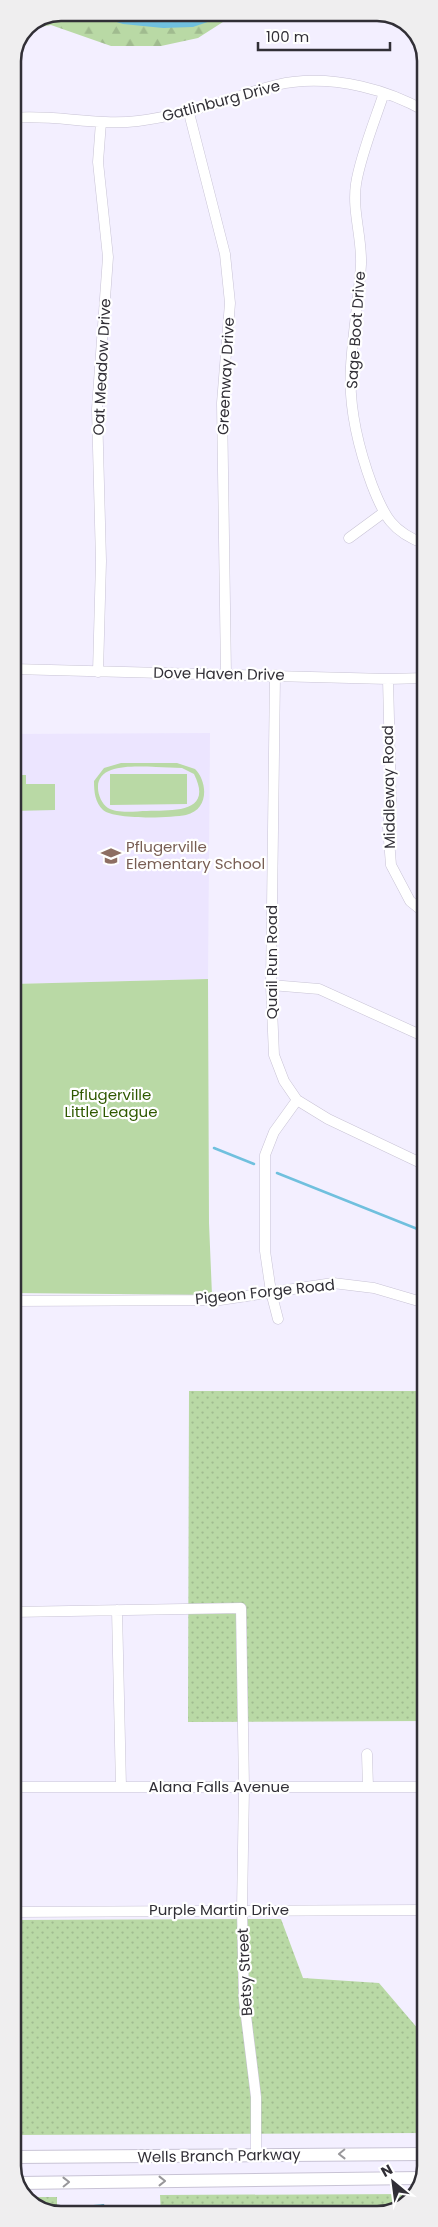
<svg xmlns="http://www.w3.org/2000/svg" width="438" height="2227" font-family="Poppins,sans-serif">
<style>
.built{fill:#ece5ff}
.grass{fill:url(#grass-dots)}
.forest{fill:url(#forest-firs)}
.park{fill:#b9d9a5;fill-rule:evenodd}
.water{fill:url(#water-waves)}
.lines{fill:none;stroke-linecap:round;stroke-linejoin:round}
.stream{stroke:#70c0de;stroke-width:2.5}
.minor-casing{stroke:#c8c3d5;stroke-width:11}
.tertiary-casing{stroke:#c8c3d5;stroke-width:14}
.minor{stroke:#fff;stroke-width:10}
.tertiary{stroke:#fff;stroke-width:12}
.oneway{stroke:#98979a}
.labels{text-anchor:middle;stroke-width:4.5;stroke-linejoin:round;paint-order:stroke}
.street-label{font-size:15px;fill:#312f36;stroke:#fff}
.education-label{font-size:15px;fill:#785e54;stroke:#fff;text-anchor:start}
.park-label{font-size:15px;fill:#2f5900;stroke:#fff}
.rim{fill:none;stroke:#312f36;stroke-width:2.5}
</style>
<defs>
<pattern id="grass-dots" width="8" height="8" patternUnits="userSpaceOnUse" patternTransform="scale(1.25)"><rect width="8" height="8" fill="#b9d9a5"/><path d="M2 2h.1M6 6h.1" fill="none" stroke="#a0bb8f" stroke-width="1.8" stroke-linecap="round"/></pattern>
<pattern id="forest-firs" width="22" height="20" patternUnits="userSpaceOnUse" patternTransform="scale(1.25)"><rect width="22" height="20" fill="#b9d9a5"/><path d="M5 1l3.5 6h-7zM16 11l3.5 6h-7z" fill="#a0bb8f"/></pattern>
<pattern id="water-waves" width="16" height="10" patternUnits="userSpaceOnUse" patternTransform="scale(1.25)"><rect width="16" height="10" fill="#70c0de"/><path d="M0 5q4-4 8 0t8 0" fill="none" stroke="#5d9cb5"/></pattern>
</defs>
<rect width="100%" height="100%" fill="#f3efff"/>
<path class="built" d="M 210,733 L 208,979 L 13,984 L 13,734 Z"/>
<path class="grass" d="M 189,1391 L 425,1391 L 425,1721 L 188,1722 Z
M 281,1919 L 303,1978 L 379,1983 L 425,2037 L 425,2133 L 13,2135 L 13,1920 Z
M 415,2194 L 413,2198 L 384,2214 L 161,2214 L 160,2195 Z
M 25,2197 L 57,2197 L 57,2214 L 27,2201 Z"/>
<path class="forest" d="M 61,13 L 237,13 L 198,38 L 161,46 L 111,46 L 51,25 L 25,30 L 27,26 Z"/>
<path class="park" d="M 121,763 L 177,763 L 195,769 C 208,782 209,810 186,815 C 170,818 115,820 103,810 C 95,802 94,792 94,781 L 104,768 ZM 156,767 L 182,768 L 194,774 C 214,814 172,810 147,811 C 136,811 118,814 108,808 C 102,804 98,795 98,788 C 97,762 140,767 156,767 Z
M 110,774 L 187,774 L 187,804 L 110,805 Z
M 13,775 L 26,775 L 26,784 L 55,784 L 55,810 L 13,811 Z
M 208,979 L 209,1223 L 212,1295 L 13,1293 L 13,984 Z"/>
<path class="water" d="M 74,13 L 234,13 L 193,27 L 163,28 L 123,24 L 97,16 Z
M 104,2204 L 108,2214 L 85,2214 L 86,2210 L 93,2205 Z
M 127,2205 L 138,2207 L 143,2214 L 118,2214 L 121,2209 Z"/>
<g class="lines">
<path class="stream" d="M 214,1148 L 254,1164
M 277,1173 L 425,1232"/>
<defs>
<path id="minor" d="M 384,93 C 375,120 360,157 356,184 C 352,211 362,237 361,264 C 359,298 353,332 351,366 C 348,407 358,447 372,485 C 384,516 392,532 425,544
M 189,113 L 225,254 L 230,303 L 222,403 L 226,674
M 13,118 C 54,114 96,126 138,121 C 171,117 202,108 234,98 C 253,92 273,84 293,82 C 338,77 386,89 425,111
M 349,538 L 383,513
M 13,669 L 388,679 L 425,678
M 98,672 L 101,561 L 97,409 L 108,257 L 98,162 L 101,122
M 275,675 L 271,985 L 274,1055 L 284,1081 L 297,1100 L 328,1119 L 425,1165
M 388,679 L 391,802 L 388,827 L 391,865 L 410,901 L 425,913
M 271,985 L 319,989 L 425,1037
M 13,1301 L 220,1300 L 333,1283 L 374,1288 L 425,1303
M 278,1319 L 271,1292 L 265,1251 L 265,1155 L 274,1132 L 297,1100
M 117,1610 L 121,1787
M 13,1612 L 241,1608 L 244,1787 L 242,1910 L 244,2000 L 256,2097 L 256,2156
M 367,1754 L 368,1787
M 13,1787 L 425,1787
M 13,1912 L 425,1910"/>
<path id="tertiary" d="M 13,2157 L 425,2154
M 18,2183 L 421,2178"/>
</defs>
<use href="#minor" class="minor-casing"/>
<use href="#tertiary" class="tertiary-casing"/>
<use href="#minor" class="minor"/>
<use href="#tertiary" class="tertiary"/>
</g>
<defs><path id="oneway-chevron" d="M-2-3.5L2.5 0L-2 3.5" fill="none" stroke-width="1.6" stroke-linecap="round" stroke-linejoin="round" transform="scale(1.25)"/></defs>
<g class="oneway">
<use href="#oneway-chevron" transform="translate(342 2154) rotate(179)"/>
<use href="#oneway-chevron" transform="translate(162 2181)"/>
<use href="#oneway-chevron" transform="translate(66 2182) rotate(-1)"/>
</g>
<defs>
<symbol id="school-bare" viewBox="-9 -9 18 18"><path d="M0-5L7-2L0 1L-7-2ZM-4 1L0 2.5L4 1V4Q0 6-4 4Z" fill="#8d6e63" stroke="#fff" stroke-width="2.5" paint-order="stroke"/></symbol>
</defs>
<g fill-rule="evenodd">
<use href="#school-bare" x="97" y="842" width="28" height="28"/>
</g>
<g class="labels">
<g class="street-label">
<text transform="translate(221 101) rotate(-15)" y="5">Gatlinburg Drive</text>
<text transform="translate(356 330) rotate(-86)" y="5">Sage Boot Drive</text>
<text transform="translate(102 367) rotate(-87)" y="5">Oat Meadow Drive</text>
<text transform="translate(226 376) rotate(-87)" y="5">Greenway Drive</text>
<text transform="translate(219 674) rotate(1)" y="5">Dove Haven Drive</text>
<text transform="translate(389 787) rotate(-91)" y="5">Middleway Road</text>
<text transform="translate(272 962) rotate(-90)" y="5">Quail Run Road</text>
<text transform="translate(265 1292) rotate(-6)" y="5">Pigeon Forge Road</text>
<text x="219" y="1792">Alana Falls Avenue</text>
<text x="219" y="1915">Purple Martin Drive</text>
<text transform="translate(245 1972) rotate(-93)" y="5">Betsy Street</text>
<text transform="translate(219 2156) rotate(-1)" y="5">Wells Branch Parkway</text>
</g>
<g class="education-label">
<text x="126" y="852">Pflugerville<tspan x="126" dy="17">Elementary School</tspan></text>
</g>
<g class="park-label">
<text x="111" y="1100">Pflugerville<tspan x="111" dy="17">Little League</tspan></text>
</g>
</g>
<path d="M0 0H438V2227H0ZM61 21H377A40 40 0 0 1 417 61V2166A40 40 0 0 1 377 2206H61A40 40 0 0 1 21 2166V61A40 40 0 0 1 61 21Z" fill="#efeeef" fill-rule="evenodd"/>
<path class="rim" d="M61 21H377A40 40 0 0 1 417 61V2166A40 40 0 0 1 377 2206H61A40 40 0 0 1 21 2166V61A40 40 0 0 1 61 21Z"/>
<g transform="translate(393 2182) rotate(331)" stroke="#ffffff" stroke-width="4" paint-order="stroke">
<path d="M0-4L9 19L0 12L-9 19Z" fill="#312f36"/>
<text y="-8" font-size="14" font-weight="bold" text-anchor="middle" fill="#312f36">N</text>
</g>
<path d="M258 42v8h132v-8" fill="none" stroke="#312f36" stroke-width="2.5"/>
<text x="266" y="42" font-size="15" fill="#312f36" stroke="#ffffff" stroke-width="4" paint-order="stroke">100 m</text>
</svg>
